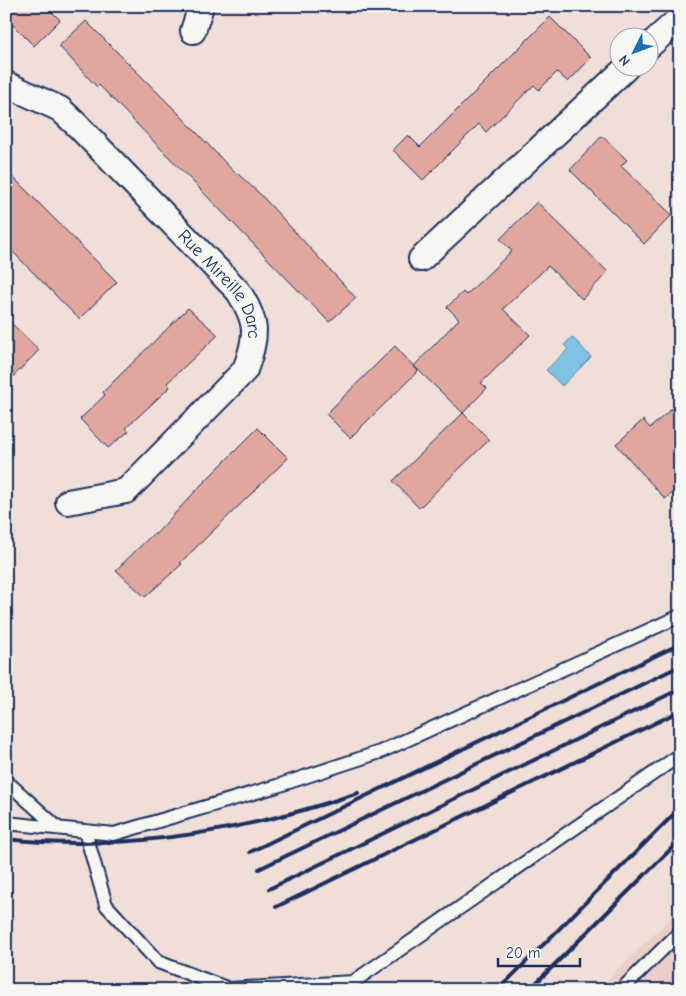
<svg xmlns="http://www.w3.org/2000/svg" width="686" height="996" font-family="'Comic Neue',sans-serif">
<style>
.built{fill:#eccec8}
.water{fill:#80c2e1;stroke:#5887ad}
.building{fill:#e1a79f;stroke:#1b2f5e}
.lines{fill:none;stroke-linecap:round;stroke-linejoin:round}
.service-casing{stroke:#1b2f5e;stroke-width:16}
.minor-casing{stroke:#1b2f5e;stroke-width:28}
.service{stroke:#f6f6f2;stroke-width:12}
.minor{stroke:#f6f6f2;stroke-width:24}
.rail{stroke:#1b2f5e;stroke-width:4}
.labels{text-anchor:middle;stroke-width:4;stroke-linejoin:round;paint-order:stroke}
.street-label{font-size:18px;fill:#1b2f5e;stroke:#f6f6f2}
</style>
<rect width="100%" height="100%" fill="#f0ded9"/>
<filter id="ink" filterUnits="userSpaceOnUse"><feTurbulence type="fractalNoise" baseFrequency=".02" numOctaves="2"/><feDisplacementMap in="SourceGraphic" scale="10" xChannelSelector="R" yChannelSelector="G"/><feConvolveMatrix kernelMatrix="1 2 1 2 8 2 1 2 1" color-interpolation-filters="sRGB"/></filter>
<g filter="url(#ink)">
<path class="built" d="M 680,909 L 680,990 L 597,990 Z"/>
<path class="water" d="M 572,337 L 591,357 L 562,386 L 546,370 L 568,349 L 564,345 Z"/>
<path class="building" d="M 6,6 L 46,6 L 60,20 L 34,46 L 6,18 Z
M 550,17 L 591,58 L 568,82 L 557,72 L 539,90 L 534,85 L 486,132 L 479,124 L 423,180 L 393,150 L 408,135 L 420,147 Z
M 86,21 L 178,113 L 237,175 L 238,174 L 261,195 L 356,298 L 329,322 L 99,85 L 97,87 L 59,46 Z
M 602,136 L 627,160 L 621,166 L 672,215 L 644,244 L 570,170 Z
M 6,170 L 117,282 L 79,319 L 6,245 Z
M 537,202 L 608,272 L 582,299 L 548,266 L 503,309 L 530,335 L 481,383 L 487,388 L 463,413 L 414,366 L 459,319 L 447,307 L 463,292 L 466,295 L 512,251 L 500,239 Z
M 188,308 L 218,335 L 167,383 L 170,387 L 126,428 L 129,431 L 108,448 L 80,419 L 105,395 L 103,392 Z
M 6,318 L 39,350 L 6,384 Z
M 395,346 L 418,371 L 350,438 L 326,414 Z
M 680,401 L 680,487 L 665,499 L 616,444 L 643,420 L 650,428 Z
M 463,413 L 489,440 L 419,508 L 393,481 Z
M 258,428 L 288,458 L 180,563 L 182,564 L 145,597 L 116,570 L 154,533 L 155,535 L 202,484 Z"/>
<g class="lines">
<defs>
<path id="service" d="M 6,781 L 58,828
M 6,823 L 114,834 L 277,786 L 380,752 L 680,616
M 85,831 L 106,905 L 158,962 L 229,989 L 353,982 L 680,755
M 621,990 L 680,932"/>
<g id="minor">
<path d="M 193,31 L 201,6"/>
<path d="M 648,47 L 680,18"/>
<path id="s1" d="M 6,84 L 60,109 L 78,126 L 238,291 C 258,322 258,335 245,370 L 126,491 L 68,502"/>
<path d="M 421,259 L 626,68"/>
</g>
</defs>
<use href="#service" class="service-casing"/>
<use href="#minor" class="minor-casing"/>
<use href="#service" class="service"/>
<use href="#minor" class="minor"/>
<path class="rail" d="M 6,839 C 127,852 244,832 358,793
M 250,852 L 680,644
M 259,869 L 680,666
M 269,889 L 680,689
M 276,907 L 680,711
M 498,990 L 680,808
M 529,990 L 680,840
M 674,990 L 680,984"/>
</g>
</g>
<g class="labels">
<g class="street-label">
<text dy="6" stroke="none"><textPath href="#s1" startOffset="299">Rue Mireille Darc</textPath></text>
</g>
</g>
<rect width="686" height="996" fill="none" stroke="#f6f6f2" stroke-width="25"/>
<rect x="12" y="12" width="661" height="971" fill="none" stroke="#1b2f5e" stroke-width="2" filter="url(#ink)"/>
<g transform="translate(634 52) rotate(228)"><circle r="24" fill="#f6f6f2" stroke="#9ea6b7"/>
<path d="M0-4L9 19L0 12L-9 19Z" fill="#1f6fb2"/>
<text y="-8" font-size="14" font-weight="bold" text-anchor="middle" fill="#1b2f5e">N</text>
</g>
<path d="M498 958v8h82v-8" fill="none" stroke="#1b2f5e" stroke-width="2.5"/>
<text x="506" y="958" font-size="15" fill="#1b2f5e" stroke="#f6f6f2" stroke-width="4" paint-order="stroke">20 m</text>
</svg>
